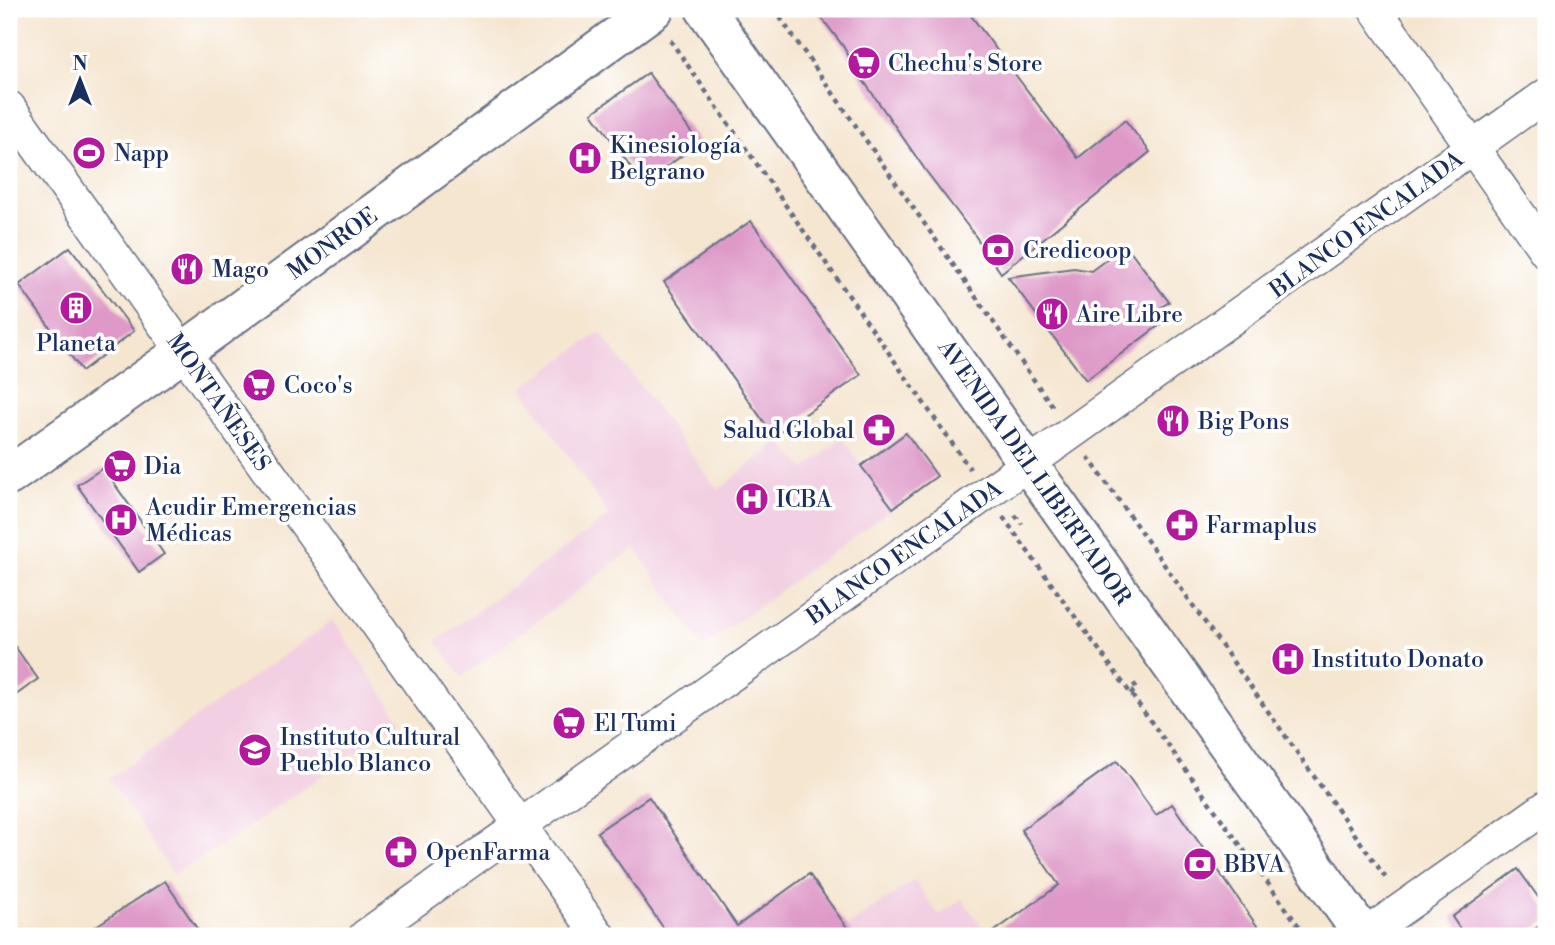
<svg xmlns="http://www.w3.org/2000/svg" width="1555" height="945" font-family="'Libre Bodoni',serif">
<style>
.built{fill:#f2cfe2}
.building{fill:#de99c8}
.lines{fill:none;stroke-linecap:round;stroke-linejoin:round}
.minor-casing{stroke:#676f86;stroke-width:35}
.secondary-casing{stroke:#676f86;stroke-width:42}
.primary-casing{stroke:#676f86;stroke-width:42}
.path{stroke:#676f86;stroke-width:4.5;stroke-dasharray:5 5;stroke-linecap:butt}
.minor{stroke:#fff;stroke-width:32}
.secondary{stroke:#fff;stroke-width:38}
.primary{stroke:#fff;stroke-width:38}
.labels{text-anchor:middle;stroke-width:7;stroke-linejoin:round;paint-order:stroke}
.poi-label{font-size:23px;fill:#1b2f5e;stroke:#fff;text-anchor:start}
.street-label{font-size:23px;fill:#1b2f5e;stroke:#fff}
</style>
<rect width="100%" height="100%" fill="#fff"/>
<filter id="ink" filterUnits="userSpaceOnUse"><feTurbulence type="fractalNoise" baseFrequency=".0143" numOctaves="2"/><feDisplacementMap in="SourceGraphic" scale="14" xChannelSelector="R" yChannelSelector="G"/><feConvolveMatrix kernelMatrix="1 2 1 2 8 2 1 2 1" color-interpolation-filters="sRGB"/></filter>
<filter id="wash" filterUnits="userSpaceOnUse"><feTurbulence type="fractalNoise" baseFrequency=".00686" numOctaves="4" result="noise"/><feDisplacementMap in="SourceGraphic" scale="28" xChannelSelector="R" yChannelSelector="G"/><feGaussianBlur stdDeviation="1.57" result="paint"/><feColorMatrix in="noise" values="0 0 0 0 0 0 0 0 0 0 0 0 0 0 0 0 0 1.4 0 .05"/><feComposite in="paint" operator="in"/></filter>
<g filter="url(#wash)">
<rect width="100%" height="100%" fill="#f5e6d0"/>
<path class="built" d="M 600,332 L 718,490 L 780,441 L 805,469 L 842,438 L 862,465 L 906,433 L 937,476 L 703,647 L 635,548 L 462,677 L 436,641 L 609,516 L 522,388 Z
M 333,620 L 401,721 L 237,835 L 174,875 L 109,779 Z
M 809,874 L 847,927 L 914,880 L 939,915 L 962,899 L 989,936 L 722,936 Z"/>
<g id="blocks">
<path class="building" d="M 815,9 L 966,9 L 1078,158 L 1125,120 L 1150,152 L 1001,273 L 976,237 L 926,171 L 861,77 L 843,46 Z
M 648,73 L 699,143 L 643,184 L 592,113 Z
M 751,221 L 861,375 L 774,436 L 664,282 Z
M 1126,245 L 1169,302 L 1157,310 L 1165,321 L 1086,380 L 1008,277 L 1074,268 L 1091,271 Z
M 70,247 L 134,331 L 82,371 L 19,285 Z
M 906,433 L 937,476 L 893,508 L 861,466 Z
M 103,468 L 164,554 L 139,572 L 77,485 Z
M 9,638 L 38,679 L 9,700 Z
M 1117,761 L 1156,815 L 1172,804 L 1264,936 L 988,936 L 1059,885 L 1021,830 Z
M 649,797 L 737,926 L 809,874 L 853,936 L 669,936 L 597,832 Z
M 1518,869 L 1546,908 L 1546,921 L 1525,936 L 1465,936 L 1452,917 Z
M 165,881 L 202,936 L 81,936 Z"/>
</g>
</g>
<g filter="url(#ink)">
<use href="#blocks" fill-opacity="0" stroke="#676f86" stroke-width="2"/>
<g class="lines">
<defs>
<path id="minor" d="M 1375,9 L 1546,252
M 9,107 L 599,936
M 365,936 L 1546,95
M 1363,936 L 1546,807"/>
<path id="secondary" d="M 9,476 L 183,352 L 654,9"/>
<path id="primary" d="M 705,9 L 1364,936"/>
</defs>
<use href="#minor" class="minor-casing"/>
<use href="#secondary" class="secondary-casing"/>
<use href="#primary" class="primary-casing"/>
<path class="path" d="M 762,9 L 766,15
M 774,9 L 1055,410
M 670,40 L 970,469
M 1088,457 L 1388,881
M 1015,515 L 1022,524
M 1003,517 L 1306,936
M 1130,694 L 1137,689 L 1133,682"/>
<use href="#minor" class="minor"/>
<use href="#secondary" class="secondary"/>
<use href="#primary" class="primary"/>
</g>
</g>
<defs>
<symbol id="supermarket-disc" viewBox="-11 -11 22 22"><circle r="9.5" fill="#b5179e" stroke="#fff"/><path d="M-6-5.5h2.5l.6 2H6L4.5 2H-2.5L-4.4-4H-6ZM-1.5 3.2a1.3 1.3 0 1 0 .1 0ZM3 3.2a1.3 1.3 0 1 0 .1 0Z" fill="#fff"/></symbol>
<symbol id="stadium-disc" viewBox="-11 -11 22 22"><circle r="9.5" fill="#b5179e" stroke="#fff"/><path d="M0-5a6.5 5 0 1 0 0 10a6.5 5 0 1 0 0-10ZM-3.5-1.8h7v3.6h-7Z" fill="#fff"/></symbol>
<symbol id="hospital-disc" viewBox="-11 -11 22 22"><circle r="9.5" fill="#b5179e" stroke="#fff"/><path d="M-5-5h3v3.5h4V-5h3V5h-3V1.5h-4V5h-3Z" fill="#fff"/></symbol>
<symbol id="bank-disc" viewBox="-11 -11 22 22"><circle r="9.5" fill="#b5179e" stroke="#fff"/><path d="M-6-4H6V4H-6ZM0-2.3a2.3 2.3 0 1 0 0 4.6a2.3 2.3 0 1 0 0-4.6Z" fill="#fff"/></symbol>
<symbol id="restaurant-disc" viewBox="-11 -11 22 22"><circle r="9.5" fill="#b5179e" stroke="#fff"/><path d="M-5-6h1v4h1v-4h1v4h1v-4h1v5L-1.5 .5V6h-2V.5L-5-1ZM5-6V6H3V1.5H1.5Q1.5-4 5-6Z" fill="#fff"/></symbol>
<symbol id="building-disc" viewBox="-11 -11 22 22"><circle r="9.5" fill="#b5179e" stroke="#fff"/><path d="M-4-6H4V6H1V3H-1V6H-4ZM-2.5-4.3h1.7v1.8h-1.7ZM.8-4.3h1.7v1.8H.8ZM-2.5-1h1.7V.8h-1.7ZM.8-1h1.7V.8H.8Z" fill="#fff"/></symbol>
<symbol id="pharmacy-disc" viewBox="-11 -11 22 22"><circle r="9.5" fill="#b5179e" stroke="#fff"/><path d="M-2-6h4v4h4v4h-4v4h-4v-4h-4v-4h4Z" fill="#fff"/></symbol>
<symbol id="school-disc" viewBox="-11 -11 22 22"><circle r="9.5" fill="#b5179e" stroke="#fff"/><path d="M0-5L7-2L0 1L-7-2ZM-4 1L0 2.5L4 1V4Q0 6-4 4Z" fill="#fff"/></symbol>
</defs>
<g fill-rule="evenodd">
<use href="#supermarket-disc" x="845" y="44" width="38" height="38"/>
<use href="#stadium-disc" x="70" y="134" width="38" height="38"/>
<use href="#hospital-disc" x="566" y="139" width="38" height="38"/>
<use href="#bank-disc" x="979" y="231" width="38" height="38"/>
<use href="#restaurant-disc" x="168" y="250" width="38" height="38"/>
<use href="#building-disc" x="57" y="289" width="38" height="38"/>
<use href="#restaurant-disc" x="1033" y="295" width="38" height="38"/>
<use href="#supermarket-disc" x="240" y="366" width="38" height="38"/>
<use href="#restaurant-disc" x="1154" y="402" width="38" height="38"/>
<use href="#pharmacy-disc" x="860" y="411" width="38" height="38"/>
<use href="#supermarket-disc" x="101" y="447" width="38" height="38"/>
<use href="#hospital-disc" x="733" y="480" width="38" height="38"/>
<use href="#hospital-disc" x="102" y="501" width="38" height="38"/>
<use href="#pharmacy-disc" x="1163" y="506" width="38" height="38"/>
<use href="#hospital-disc" x="1269" y="640" width="38" height="38"/>
<use href="#supermarket-disc" x="550" y="704" width="38" height="38"/>
<use href="#school-disc" x="236" y="731" width="38" height="38"/>
<use href="#pharmacy-disc" x="382" y="833" width="38" height="38"/>
<use href="#bank-disc" x="1181" y="845" width="38" height="38"/>
</g>
<g class="labels">
<g class="poi-label">
<text x="888" y="71">Chechu's Store</text>
<text x="610" y="153">Kinesiología<tspan x="610" dy="26">Belgrano</tspan></text>
<text x="114" y="161">Napp</text>
<text x="1023" y="258">Credicoop</text>
<text x="212" y="277">Mago</text>
<text x="1076" y="322">Aire Libre</text>
<text x="76" y="351" text-anchor="middle">Planeta</text>
<text x="284" y="393">Coco's</text>
<text x="1198" y="429">Big Pons</text>
<text x="854" y="438" text-anchor="end">Salud Global</text>
<text x="144" y="474">Dia</text>
<text x="776" y="507">ICBA</text>
<text x="146" y="515">Acudir Emergencias<tspan x="146" dy="26">Médicas</tspan></text>
<text x="1206" y="533">Farmaplus</text>
<text x="1312" y="667">Instituto Donato</text>
<text x="594" y="731">El Tumi</text>
<text x="280" y="745">Instituto Cultural<tspan x="280" dy="26">Pueblo Blanco</tspan></text>
<text x="426" y="860">OpenFarma</text>
<text x="1224" y="872">BBVA</text>
</g>
<g class="street-label">
<text transform="translate(1366 224) rotate(-36)" y="8">BLANCO ENCALADA</text>
<text transform="translate(332 243) rotate(-36)" y="8">MONROE</text>
<text transform="translate(219 402) rotate(55)" y="8">MONTAÑESES</text>
<text transform="translate(1035 472) rotate(55)" y="8">AVENIDA DEL LIBERTADOR</text>
<text transform="translate(904 552) rotate(-35)" y="8">BLANCO ENCALADA</text>
</g>
</g>
<rect width="1555" height="945" fill="none" stroke="#fff" stroke-width="35"/>
<g transform="translate(80 80)" stroke="#ffffff" stroke-width="5" paint-order="stroke">
<path d="M0-5L12 26L0 18L-12 26Z" fill="#1b2f5e"/>
<text y="-10" font-size="19" font-weight="bold" text-anchor="middle" fill="#1b2f5e">N</text>
</g>
</svg>
